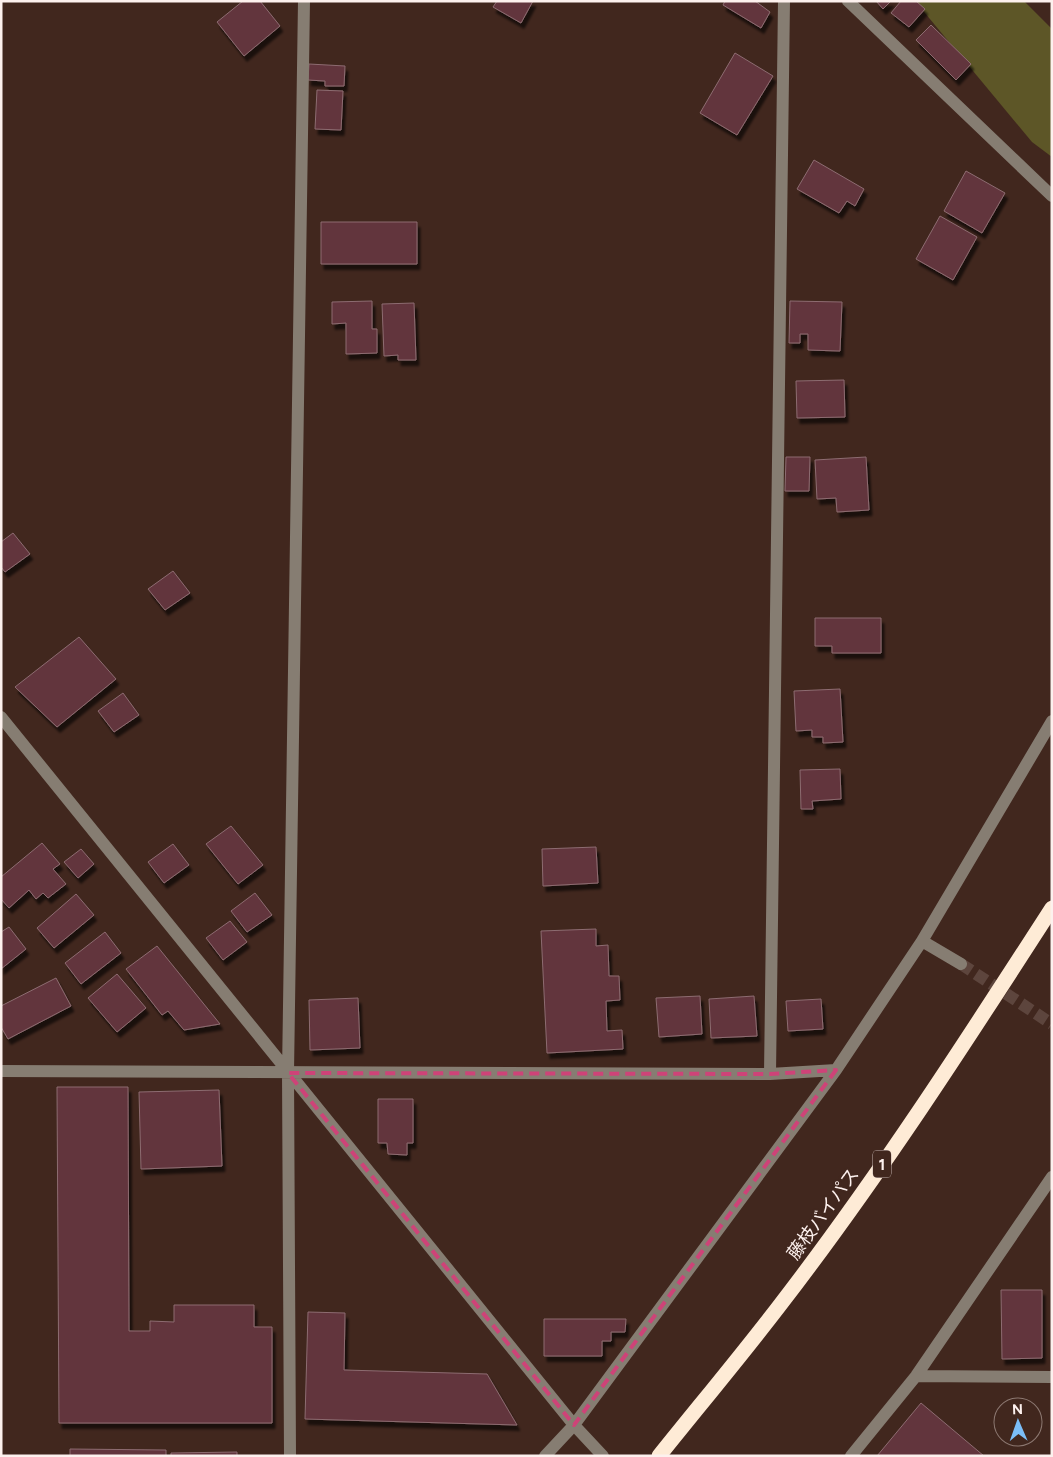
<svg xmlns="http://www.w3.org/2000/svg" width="1053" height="1457" font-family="Figtree,'Noto Sans JP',sans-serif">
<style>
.forest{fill:#5d5627}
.building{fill:#62343d;stroke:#8d6c71;filter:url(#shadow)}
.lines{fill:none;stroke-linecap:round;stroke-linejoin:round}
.minor-tunnel{stroke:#5d453d;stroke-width:12;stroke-dasharray:12 6;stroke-linecap:butt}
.minor{stroke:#867d72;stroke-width:12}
.highway{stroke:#feebd6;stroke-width:15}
.marked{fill:none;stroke:#ce4378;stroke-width:4;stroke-dasharray:10 6;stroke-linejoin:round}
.labels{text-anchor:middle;stroke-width:4.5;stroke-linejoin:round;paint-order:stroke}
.shield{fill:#41271e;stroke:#c5b4b0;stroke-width:1}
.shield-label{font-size:16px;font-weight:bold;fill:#fdf1ee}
.street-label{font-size:18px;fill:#fdf1ee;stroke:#41271e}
</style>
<defs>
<filter id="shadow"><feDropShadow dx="3" dy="5.5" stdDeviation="1" flood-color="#0009"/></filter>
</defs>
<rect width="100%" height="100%" fill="#41271e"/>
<path class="forest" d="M 915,1 L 1024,1 L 1052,29 L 1052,157 L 1032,142 Z"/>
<path class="building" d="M 243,1 L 260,1 L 280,26 L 244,56 L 217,22 Z
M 497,1 L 533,1 L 521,23 L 493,7 Z
M 725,1 L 755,1 L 770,12 L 761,28 L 723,5 Z
M 876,1 L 891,1 L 883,9 Z
M 901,1 L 916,1 L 925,9 L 909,27 L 891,13 Z
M 931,25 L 971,64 L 956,80 L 916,40 Z
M 735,53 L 773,76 L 737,135 L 700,113 Z
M 309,64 L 345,66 L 344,86 L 325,86 L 325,81 L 308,80 Z
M 317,90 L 343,91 L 341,130 L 315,129 Z
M 814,160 L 864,189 L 855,206 L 847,201 L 839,213 L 797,189 Z
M 966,171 L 1005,193 L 982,233 L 944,211 Z
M 940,216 L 977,237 L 953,280 L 916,259 Z
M 321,222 L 417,222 L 417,264 L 321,264 Z
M 372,301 L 372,329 L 377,329 L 377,353 L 346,354 L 346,323 L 332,324 L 332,302 Z
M 790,301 L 842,302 L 840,351 L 808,350 L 808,334 L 800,334 L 800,343 L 789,343 Z
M 414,303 L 416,360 L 398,360 L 398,355 L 384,356 L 382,304 Z
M 844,380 L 845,417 L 797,418 L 796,381 Z
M 786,457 L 810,457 L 809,491 L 785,491 Z
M 866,457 L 869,510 L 837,512 L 836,498 L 817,499 L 815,460 Z
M 13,533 L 30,554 L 5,572 L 1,567 L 1,542 Z
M 173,571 L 190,593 L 165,610 L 148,589 Z
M 815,618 L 881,618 L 881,653 L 832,653 L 832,646 L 815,646 Z
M 79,637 L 116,679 L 57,727 L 15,687 Z
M 840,689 L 843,742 L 823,743 L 823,737 L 812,737 L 812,730 L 796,731 L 794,691 Z
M 123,693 L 139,715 L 114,732 L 98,711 Z
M 840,769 L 841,799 L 812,801 L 813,809 L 801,809 L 800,770 Z
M 231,826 L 263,865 L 238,884 L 206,844 Z
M 42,843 L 60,864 L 53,869 L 66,884 L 48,898 L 43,893 L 36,899 L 29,890 L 9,908 L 1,899 L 1,877 Z
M 173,844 L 189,865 L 164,883 L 148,862 Z
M 596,847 L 598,883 L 543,886 L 542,849 Z
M 81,849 L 94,864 L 78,878 L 64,862 Z
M 255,893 L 272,915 L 247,932 L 231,911 Z
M 76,894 L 94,915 L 54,948 L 37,928 Z
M 230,921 L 247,942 L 223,960 L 206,938 Z
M 9,927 L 26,949 L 1,969 L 1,932 Z
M 596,929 L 596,946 L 608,945 L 609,976 L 619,976 L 620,1000 L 606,1001 L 607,1031 L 622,1030 L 623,1049 L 547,1053 L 541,931 Z
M 105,932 L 121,953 L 81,984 L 65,963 Z
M 157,946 L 220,1024 L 184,1030 L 168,1011 L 162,1015 L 126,969 Z
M 117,974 L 146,1008 L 117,1032 L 88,998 Z
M 56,978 L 71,1006 L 8,1039 L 1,1027 L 1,1006 Z
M 700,996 L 702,1034 L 659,1037 L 656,998 Z
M 754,996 L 757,1036 L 711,1038 L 709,999 Z
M 358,998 L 360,1048 L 310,1050 L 309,1000 Z
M 821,999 L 823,1029 L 788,1031 L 786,1001 Z
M 57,1087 L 128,1087 L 129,1331 L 150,1331 L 150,1321 L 174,1322 L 174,1305 L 254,1305 L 254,1327 L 272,1327 L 272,1423 L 59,1423 Z
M 219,1090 L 222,1166 L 141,1169 L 139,1092 Z
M 378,1099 L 413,1099 L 413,1143 L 407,1143 L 407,1155 L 388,1154 L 387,1143 L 378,1143 Z
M 1001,1290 L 1042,1290 L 1042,1358 L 1002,1359 Z
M 308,1312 L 345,1313 L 344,1370 L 487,1374 L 517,1425 L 305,1419 Z
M 544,1319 L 626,1319 L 625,1332 L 611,1332 L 611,1341 L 602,1341 L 602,1356 L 544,1356 Z
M 921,1403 L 984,1456 L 877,1456 Z
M 70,1449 L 166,1450 L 166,1456 L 70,1456 Z
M 237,1452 L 237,1456 L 171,1456 L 171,1453 Z"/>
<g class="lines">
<path class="minor-tunnel" d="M 961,964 L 1052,1024"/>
<path class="minor" d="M 848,1 L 1052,196
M 1,717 L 574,1425 L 603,1456
M 922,941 L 961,964
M 1,1071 L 770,1074 L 836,1070
M 770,1074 L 784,1
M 916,1376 L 1052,1377
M 290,1456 L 288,1073 L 304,1
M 545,1456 L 574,1425 L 836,1070 L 922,941 L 1052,721
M 851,1456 L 916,1376 L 1052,1177"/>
<path class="highway" d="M 659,1456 C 699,1406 741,1356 780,1305 C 878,1178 965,1043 1052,908"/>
</g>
<path class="marked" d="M 836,1070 L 574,1425 L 288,1073 L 770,1074 Z"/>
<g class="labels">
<rect class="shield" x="873" y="1150.5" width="18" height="27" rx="4"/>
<g class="shield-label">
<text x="882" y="1170">1</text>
</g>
<g class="street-label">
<text transform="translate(823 1214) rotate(-54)" y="6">藤枝バイパス</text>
</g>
</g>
<rect width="1053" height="1457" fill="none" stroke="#fdf1ee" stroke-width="5"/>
<g transform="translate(1018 1422) rotate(358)"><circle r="24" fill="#41271e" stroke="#8c7871"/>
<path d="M0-4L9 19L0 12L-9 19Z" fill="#7bbef8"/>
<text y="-8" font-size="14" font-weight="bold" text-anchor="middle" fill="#fdf1ee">N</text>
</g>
</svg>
